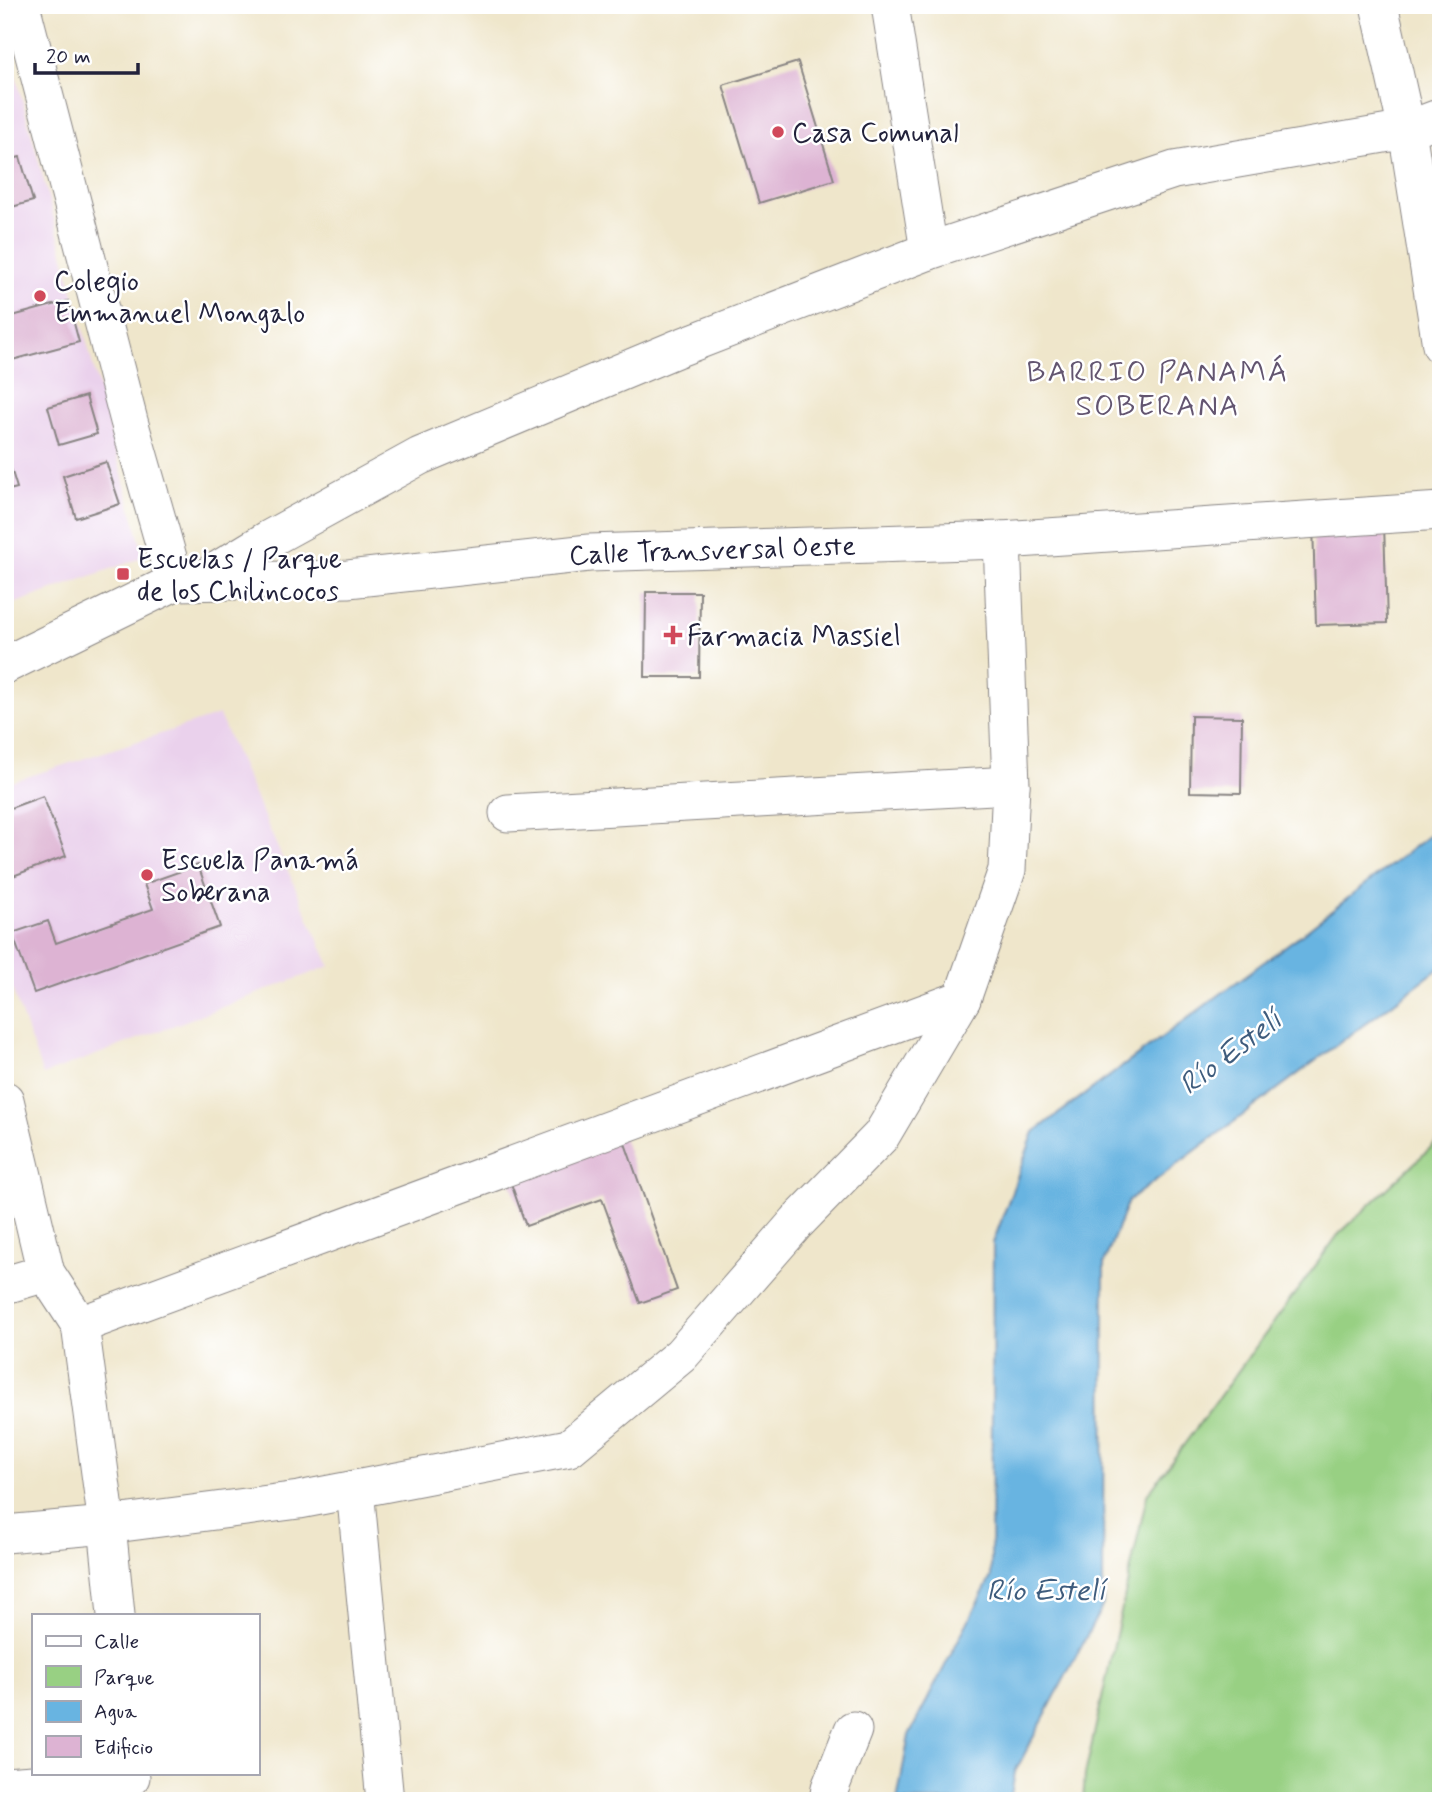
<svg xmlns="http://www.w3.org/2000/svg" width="1446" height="1806" font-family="Mynerve,sans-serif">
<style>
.built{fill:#ead1ec}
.green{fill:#98d083;stroke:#5d795f;stroke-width:2}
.water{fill:#68b4e1;stroke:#456b8e;stroke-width:2}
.building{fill:#ddb3d3}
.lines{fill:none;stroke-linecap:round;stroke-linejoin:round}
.minor-casing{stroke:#888483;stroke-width:39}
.minor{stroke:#fff;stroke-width:37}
.poi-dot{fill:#d1495b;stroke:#fff;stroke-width:2.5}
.labels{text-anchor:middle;stroke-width:5;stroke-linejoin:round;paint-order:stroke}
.poi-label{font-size:28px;fill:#22223b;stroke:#fff;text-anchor:start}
.street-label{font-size:28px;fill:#22223b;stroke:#fff}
.neighbourhood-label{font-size:30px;letter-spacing:2px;fill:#635570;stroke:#fff}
.water-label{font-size:30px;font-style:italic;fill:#3e5c7d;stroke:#fff}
</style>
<rect width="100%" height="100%" fill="#fff"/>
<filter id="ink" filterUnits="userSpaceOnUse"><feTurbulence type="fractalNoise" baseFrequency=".0143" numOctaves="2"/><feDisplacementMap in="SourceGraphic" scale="14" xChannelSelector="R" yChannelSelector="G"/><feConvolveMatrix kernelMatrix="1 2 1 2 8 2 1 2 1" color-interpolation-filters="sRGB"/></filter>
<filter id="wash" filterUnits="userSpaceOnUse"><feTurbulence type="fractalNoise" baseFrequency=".00686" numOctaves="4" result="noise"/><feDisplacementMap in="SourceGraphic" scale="28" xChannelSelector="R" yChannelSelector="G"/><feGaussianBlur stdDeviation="1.57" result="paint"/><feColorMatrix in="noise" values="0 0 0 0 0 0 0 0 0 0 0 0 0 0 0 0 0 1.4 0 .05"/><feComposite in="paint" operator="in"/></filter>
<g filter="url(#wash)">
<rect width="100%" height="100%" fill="#efe6cb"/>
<path class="built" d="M 5,35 L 144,557 L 5,607 Z
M 219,715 L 330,966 L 43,1075 L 5,969 L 5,784 Z"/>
<path class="green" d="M 1441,1138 L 1441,1801 L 1083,1801 L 1085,1775 L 1147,1495 L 1338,1235 Z"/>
<path class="water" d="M 1441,826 L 1441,967 L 1128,1201 L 1104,1263 L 1103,1605 L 1015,1772 L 1010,1801 L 897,1801 L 909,1735 L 991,1577 L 993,1243 L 1034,1132 L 1303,933 Z"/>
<g id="blocks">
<path class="building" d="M 798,62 L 834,180 L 759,203 L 723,85 Z
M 20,157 L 33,201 L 5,209 L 5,161 Z
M 68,301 L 79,342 L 5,362 L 5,318 Z
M 86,396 L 97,434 L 59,445 L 48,407 Z
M 5,449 L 17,488 L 5,491 Z
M 106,462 L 120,504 L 76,518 L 63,476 Z
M 1384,523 L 1387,623 L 1316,625 L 1313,524 Z
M 646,592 L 700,592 L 699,677 L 645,677 Z
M 1191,716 L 1242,717 L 1241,793 L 1190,792 Z
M 43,796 L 66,856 L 5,879 L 5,810 Z
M 198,865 L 220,927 L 34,993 L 12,933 L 48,921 L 56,943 L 153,909 L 144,884 Z
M 621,1132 L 677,1290 L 640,1303 L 602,1199 L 526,1226 L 507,1172 Z"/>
</g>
</g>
<g filter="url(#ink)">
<use href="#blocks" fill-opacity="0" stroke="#888483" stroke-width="2"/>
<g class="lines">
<defs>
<g id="minor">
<path d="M 21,5 L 129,421 L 175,582"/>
<path d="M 890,5 L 929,251"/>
<path d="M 1379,5 L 1407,130 L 1441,345"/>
<path d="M 200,581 L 269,539 L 420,456 L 676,349 L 929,251 L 1174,170 L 1407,130 L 1441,117"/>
<path id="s1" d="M 5,665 L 175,582 L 348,579 L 589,553 L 1002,540 L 1441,511"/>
<path d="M 508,813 L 1011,785"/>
<path d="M 5,1100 L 46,1273 L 80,1325 L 107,1525 L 116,1615"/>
<path d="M 5,1285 L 46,1273"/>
<path d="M 80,1325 L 962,999"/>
<path d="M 355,1489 L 385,1801"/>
<path d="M 5,1534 L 107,1525 L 299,1500 L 569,1448 L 681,1355 L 797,1222 L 881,1136 L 962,999 L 1007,870 L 1011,785 L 1002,540"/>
<path d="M 5,1786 L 131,1777"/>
<path d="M 828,1801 L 830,1788 L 853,1730"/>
</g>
</defs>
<use href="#minor" class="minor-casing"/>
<use href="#minor" class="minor"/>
</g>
</g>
<g class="poi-dot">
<circle cx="778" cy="132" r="7"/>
<circle cx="40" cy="296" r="7"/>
<rect x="116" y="567" width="14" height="14" rx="3.5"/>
<path d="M669.5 624.5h7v7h7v7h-7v7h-7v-7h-7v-7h7z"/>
<circle cx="147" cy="875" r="7"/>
</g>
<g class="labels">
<g class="poi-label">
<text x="792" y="142">Casa Comunal</text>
<text x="54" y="290">Colegio<tspan x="54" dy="32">Emmanuel Mongalo</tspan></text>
<text x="137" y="568">Escuelas / Parque<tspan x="137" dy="32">de los Chilincocos</tspan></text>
<text x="687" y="645">Farmacia Massiel</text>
<text x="161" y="869">Escuela Panamá<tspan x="161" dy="32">Soberana</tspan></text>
</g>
<g class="street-label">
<text dy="10" stroke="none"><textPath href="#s1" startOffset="728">Calle Transversal Oeste</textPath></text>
</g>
<g class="neighbourhood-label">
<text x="1158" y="381">BARRIO PANAMÁ<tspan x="1158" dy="34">SOBERANA</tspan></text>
</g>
<g class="water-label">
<text transform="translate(1230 1052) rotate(-37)" y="10">Río Estelí</text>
<text x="1046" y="1600">Río Estelí</text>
</g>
</g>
<rect width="1446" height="1806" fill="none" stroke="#fff" stroke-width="28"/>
<rect x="32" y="1614" width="228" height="161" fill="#ffffff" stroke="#a7a7b1" stroke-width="2"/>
<rect x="46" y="1636" width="35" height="10" fill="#ffffff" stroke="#a7a7b1" stroke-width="2"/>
<text x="94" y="1648" font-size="21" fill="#22223b">Calle</text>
<rect x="46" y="1666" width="35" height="21" fill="#98d083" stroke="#a7a7b1" stroke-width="2"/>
<text x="94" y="1684" font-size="21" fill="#22223b">Parque</text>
<rect x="46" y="1701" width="35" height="21" fill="#68b4e1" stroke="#a7a7b1" stroke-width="2"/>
<text x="94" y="1718" font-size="21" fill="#22223b">Agua</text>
<rect x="46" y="1736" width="35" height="21" fill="#ddb3d3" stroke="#a7a7b1" stroke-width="2"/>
<text x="94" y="1754" font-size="21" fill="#22223b">Edificio</text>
<path d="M35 63v10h103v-10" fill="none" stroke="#22223b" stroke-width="3.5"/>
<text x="46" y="63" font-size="21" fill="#22223b" stroke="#ffffff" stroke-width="5" paint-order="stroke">20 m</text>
</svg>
